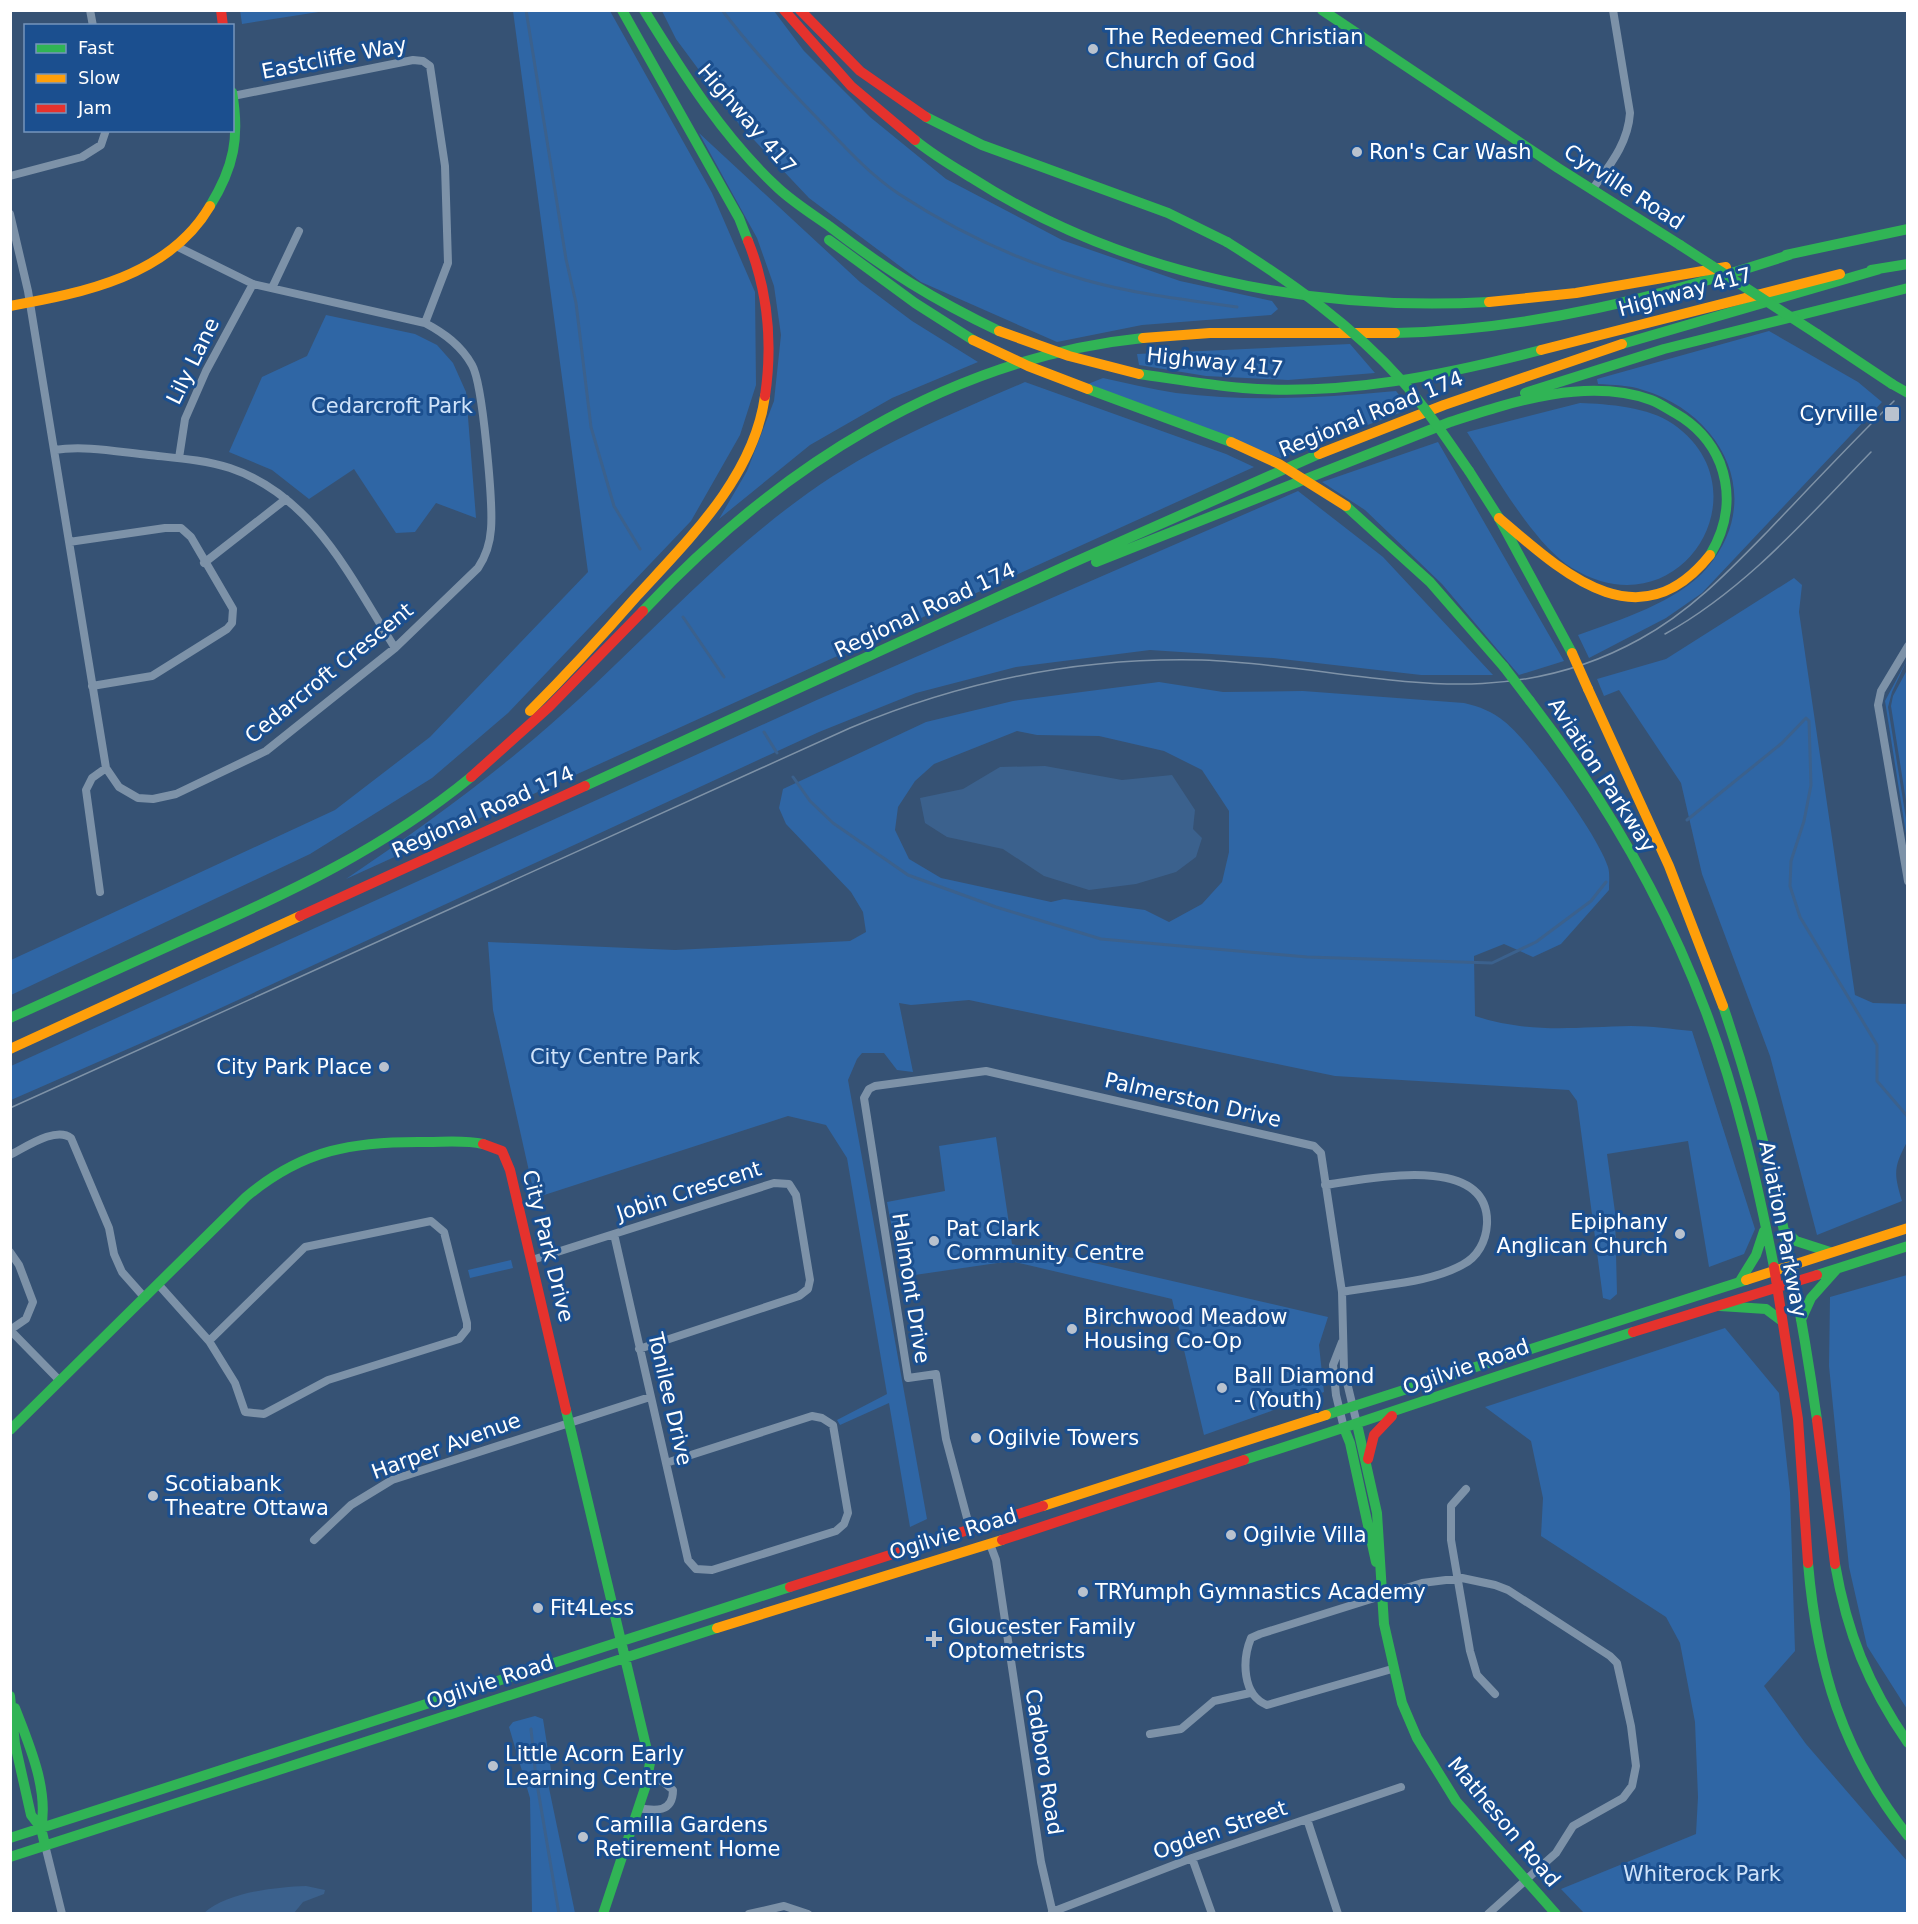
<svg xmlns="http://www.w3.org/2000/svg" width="1918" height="1924" font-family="'DejaVu Sans',sans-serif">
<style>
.green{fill:#2f66a5;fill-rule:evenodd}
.water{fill:#3b618d}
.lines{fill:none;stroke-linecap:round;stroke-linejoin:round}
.stream{stroke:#3b618d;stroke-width:3}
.street{stroke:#7d92a8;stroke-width:8}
.fast{stroke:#30b455;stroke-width:10}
.slow{stroke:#ff9f0a;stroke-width:10}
.jam{stroke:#e5322d;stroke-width:10}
.tram{stroke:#7e92a7;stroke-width:1.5}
.fast-bridge{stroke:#30b455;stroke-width:10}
.slow-bridge{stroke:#ff9f0a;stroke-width:10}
.poi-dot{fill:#b9c2ce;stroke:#1b4f8f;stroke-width:2}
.labels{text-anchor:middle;stroke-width:6;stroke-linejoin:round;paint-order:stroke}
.poi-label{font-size:21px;fill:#fff;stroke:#1b4f8f;text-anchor:start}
.street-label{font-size:21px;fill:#fff;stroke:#1b4f8f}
.park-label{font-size:21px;fill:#cfe3fa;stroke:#1b4f8f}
</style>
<rect width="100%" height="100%" fill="#365274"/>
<path class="green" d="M 240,10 L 325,10 L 325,11 L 242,24 Z
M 513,11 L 610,11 L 712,193 L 755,292 L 756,385 L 740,435 L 691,521 L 508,713 L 432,778 L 310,854 L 11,995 L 11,960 L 335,810 L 430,737 L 588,572 Z
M 662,11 L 774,11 L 804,51 L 870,117 L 946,179 L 1062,240 L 1180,281 L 1272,301 L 1278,309 L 1271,315 L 1142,325 L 1057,342 L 921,282 L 809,198 L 739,124 L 676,39 Z
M 699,133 L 860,282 L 912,321 L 978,362 L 892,398 L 810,445 L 719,519 L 747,471 L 774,401 L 781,335 L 774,286 L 757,238 Z
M 326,315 L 415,334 L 437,345 L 453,363 L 466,392 L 476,518 L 436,503 L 415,532 L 396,533 L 354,469 L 309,499 L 272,470 L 229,452 L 262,377 L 307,356 Z
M 1769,331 L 1858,382 L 1882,402 L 1702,593 L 1666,618 L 1589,658 L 1578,635 C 1619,620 1678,602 1707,568 C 1766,499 1723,414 1643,390 C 1629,385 1613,385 1598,384 L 1597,379 Z
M 1350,344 L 1375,373 L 1288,380 L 1206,376 L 1139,365 L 1137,354 Z
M 1103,378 C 1127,383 1151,389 1176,393 C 1249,402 1323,398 1396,391 L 1410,409 L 1280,458 L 1088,384 Z
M 1025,382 L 1226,454 L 1254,467 L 346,879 C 411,835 475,789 535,738 C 629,659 707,565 808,493 C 875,445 951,414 1025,382 Z
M 1580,403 C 1608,404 1649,407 1673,424 C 1768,490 1680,634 1572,568 C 1533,544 1493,471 1467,432 Z
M 1438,442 L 1564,661 L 1519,675 L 1442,584 L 1365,510 L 1322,482 Z
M 1298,491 L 1383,557 L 1493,675 L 1421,675 L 1273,658 L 1150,650 L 1016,667 L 916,693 L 819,732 L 201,1017 L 11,1100 L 11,1066 L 819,699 Z
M 1794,578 L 1802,585 L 1799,612 L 1855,995 L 1873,1003 L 1908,1004 L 1907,1142 C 1893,1168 1894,1174 1902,1201 L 1817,1235 L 1770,1056 L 1702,874 L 1681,783 L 1619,690 L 1604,696 L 1597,679 L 1666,659 Z
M 1907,660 L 1892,692 L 1888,707 L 1907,825 L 1907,840 L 1885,701 Z
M 1907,670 L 1907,807 L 1891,706 L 1893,696 Z
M 1159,682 L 1223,692 L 1303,691 L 1464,703 C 1480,707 1492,711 1505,722 C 1531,743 1598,835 1608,867 C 1610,873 1609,883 1609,890 L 1561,944 L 1533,957 L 1504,944 L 1474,956 L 1475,1016 C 1531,1034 1574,1027 1631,1026 C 1651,1026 1672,1029 1692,1031 L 1755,1229 L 1744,1254 L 1709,1267 L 1688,1141 L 1607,1154 L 1615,1212 L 1617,1294 L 1610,1300 L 1603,1298 L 1577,1101 L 1569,1090 L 1335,1076 L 969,1000 L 911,1005 L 899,1003 L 913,1072 L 897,1070 L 884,1053 L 862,1053 L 857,1059 L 848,1080 L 927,1519 L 910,1527 L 889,1403 L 840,1425 L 837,1420 L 887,1394 L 847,1158 L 826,1125 L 788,1116 L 535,1198 L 493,1010 L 488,942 L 675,950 L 850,941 L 866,932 L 863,912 L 851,892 L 786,824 L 779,808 L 783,789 L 926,722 L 1013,701 ZM 1017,731 L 1037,735 L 1099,736 L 1164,751 L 1202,770 L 1229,811 L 1229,852 L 1222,882 L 1202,904 L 1169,922 L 1145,910 L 1064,899 L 1051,902 L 941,878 L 909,859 L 895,830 L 898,807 L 915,781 L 934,764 Z
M 996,1137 L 1012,1244 L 1328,1317 L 1319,1345 L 1324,1392 L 1204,1435 L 1172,1299 L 1011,1261 L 901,1277 L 887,1202 L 945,1191 L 939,1146 Z
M 511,1260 L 513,1268 L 470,1278 L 468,1270 Z
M 1907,1275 L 1908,1275 L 1907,1709 L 1867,1646 L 1849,1567 L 1829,1366 L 1830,1297 Z
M 1725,1328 L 1779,1393 L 1790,1492 L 1795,1651 L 1764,1686 L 1806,1744 L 1907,1861 L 1907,1913 L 1584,1913 L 1561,1889 L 1696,1834 L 1698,1797 L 1695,1722 L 1680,1643 L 1666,1617 L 1541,1536 L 1543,1498 L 1531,1441 L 1485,1407 Z
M 535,1716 L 543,1719 L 551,1770 L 549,1788 L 575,1913 L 532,1913 L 530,1798 L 509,1727 L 513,1722 Z"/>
<path class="water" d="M 1045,766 L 1122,780 L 1172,775 L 1195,810 L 1193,829 L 1202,838 L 1196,857 L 1176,872 L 1136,884 L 1089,890 L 1044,876 L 1003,849 L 947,837 L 925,823 L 920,798 L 963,789 L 1000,767 Z
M 306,1886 L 325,1890 L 324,1894 L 303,1902 L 294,1913 L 204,1913 C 227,1892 277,1887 306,1886 Z"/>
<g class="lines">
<path class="stream" d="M 526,10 L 566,259 L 576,303 L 591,427 L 614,506 L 640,549
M 722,10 C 752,50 785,85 819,120 C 844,146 869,174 899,194 C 957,232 1019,261 1085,280 C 1134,294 1187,300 1237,307
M 683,617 L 724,677
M 764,732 L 777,753
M 793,777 L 810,801 L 833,823 L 908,875 L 996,907 L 1101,939 L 1307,957 L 1492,963 L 1536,942 L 1591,901 L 1606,882
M 1687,820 L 1782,743 L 1806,718 L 1809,721 L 1811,785 L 1804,821 L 1791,861 L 1790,886 L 1800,917 L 1877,1045 L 1877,1081 L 1908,1117
M 531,1729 L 536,1778 L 559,1914"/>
<path class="street" d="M 90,10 L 93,26
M 233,96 L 413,60 L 423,61 L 430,66 L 445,166 L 448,263 L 425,323
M 10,176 L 82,157 L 101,145 L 106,130
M 1592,190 C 1609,166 1628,144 1630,113 L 1613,10
M 10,214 L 28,291 L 106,768 L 119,787 L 138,798 L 153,799 L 176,794 L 266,751 L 395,648 L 478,568 C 486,556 490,544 491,529 C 493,504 483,384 472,365 C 461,345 444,333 425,323 L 253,284 L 176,246
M 272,288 L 299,231
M 54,450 C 85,445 119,452 149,455 C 176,458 205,460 230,468 C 314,496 351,579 395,648
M 179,458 L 185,419 L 206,371 L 253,284
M 69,542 L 165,528 L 181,528 L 191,537 L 233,609 L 232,623 L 227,629 L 152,676 L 92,686
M 204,563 L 286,499
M 1908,646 L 1881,691 L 1878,705 L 1908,881
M 100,892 L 86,790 L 92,778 L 106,768
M 10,1155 C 26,1147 56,1126 71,1138 L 109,1228 L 114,1254 L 122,1272 L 145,1298
M 1325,1185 C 1368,1179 1490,1152 1487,1224 C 1486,1241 1478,1257 1462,1265 C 1427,1284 1381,1284 1342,1292
M 614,1234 L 688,1560 L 696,1569 L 712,1570 L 836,1531 L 844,1524 L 848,1513 L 833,1425 L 822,1418 L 812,1416 L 666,1463
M 10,1252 L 19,1265 L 33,1302 L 26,1319 L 10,1330
M 532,1260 L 774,1183 L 789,1184 L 796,1195 L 810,1280 L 808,1289 L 799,1296 L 639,1349
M 158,1284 L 209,1341 L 235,1383 L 245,1412 L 264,1414 L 328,1380 L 459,1339 L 467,1329 L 467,1323 L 444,1232 L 431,1221 L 305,1247 L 209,1341
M 10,1330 L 60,1381
M 1342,1342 L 1333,1365 L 1336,1395 L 1344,1428
M 1466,1489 L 1451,1506 L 1451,1540 L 1470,1651 L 1477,1675 L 1495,1694
M 970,1529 L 946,1439 L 936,1374 L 908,1378 L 864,1098 L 869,1089 L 875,1086 L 986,1071 L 1314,1146 L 1321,1153 L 1342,1292 L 1344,1370 L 1357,1424
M 314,1540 L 351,1505 L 392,1480 L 650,1397
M 990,1544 L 996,1560 L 1041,1862 L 1053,1914
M 1392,1669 L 1267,1705 C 1242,1695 1242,1660 1251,1638 L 1260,1634 L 1422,1583 L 1462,1578 L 1495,1585 L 1508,1590 L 1610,1656 L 1617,1663 L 1631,1726 L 1636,1766 L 1632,1786 L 1623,1798 L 1573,1826 L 1556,1853 L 1488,1914
M 1150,1734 L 1181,1729 L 1214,1701 L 1250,1693
M 638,1808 C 655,1811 673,1813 673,1790 L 663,1782 L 648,1775
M 1307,1819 L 1338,1914
M 45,1845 L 62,1914
M 1192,1858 L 1212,1914
M 1052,1912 L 1192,1858 L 1401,1787
M 749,1914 L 784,1906 L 808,1914"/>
<path class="fast" d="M 622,10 L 739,218 L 748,241
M 644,10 C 683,73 723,137 778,188 C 793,202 812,214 829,226 C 886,270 934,300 999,331
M 1322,10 L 1558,168 L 1680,245
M 926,117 L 982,145 L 1168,213 L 1227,242
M 915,140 C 933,155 952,166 972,178 C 1123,275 1311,312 1489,302
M 210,206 C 234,167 240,137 232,92
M 829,240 L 915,303 L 973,340
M 1786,255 L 1908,229
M 1871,270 L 1908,264
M 1395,333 C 1533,330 1664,296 1795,253
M 1817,334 L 1892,384
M 1622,344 L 1880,269
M 1139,374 C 1174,379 1208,385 1243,388 C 1344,396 1444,375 1541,350
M 1088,389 L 1231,442
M 1525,393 L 1664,349 L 1908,288
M 1469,471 L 1499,518 L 1572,653
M 1346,506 L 1430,582 L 1504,667
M 1096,562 L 1450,422 C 1512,402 1587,377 1651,400 C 1659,403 1668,409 1675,413 C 1696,425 1711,441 1720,463 C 1732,495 1727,527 1710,555
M 643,611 C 775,470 946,358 1143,338
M 1530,701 C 1603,796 1664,900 1706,1012 C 1737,1094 1757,1181 1774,1267
M 585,786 L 1070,564 L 1319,454
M 1723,1006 C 1769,1140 1797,1279 1817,1420
M 10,1018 C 70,991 130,964 189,937 C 289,893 386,847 471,777
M 1784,1230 L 1796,1241 L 1830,1252
M 1817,1275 L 1908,1246
M 1740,1281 L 1756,1255 L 1764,1231
M 1720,1306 L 1766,1309 L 1782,1321
M 1801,1320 L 1811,1298 L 1836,1270
M 566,1410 L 650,1763 L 645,1788 L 603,1914
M 1326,1415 L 1746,1280
M 1357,1424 L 1377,1513 L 1384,1624 L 1402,1703 L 1417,1738 L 1456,1801 L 1556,1914
M 1344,1428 L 1350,1443 L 1376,1562
M 10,1430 L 246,1197 C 303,1149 354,1141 427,1142 C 446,1142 465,1140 483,1144
M 1244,1460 C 1374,1419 1503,1373 1633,1332
M 1808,1563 C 1817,1668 1842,1752 1908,1836
M 1835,1564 C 1847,1633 1868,1685 1908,1743
M 10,1696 L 15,1744 L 31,1815 L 41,1828 L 45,1845
M 15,1708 C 29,1744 49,1790 41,1828
M 10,1838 L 790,1587
M 10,1857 L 717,1628"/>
<path class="slow" d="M 1489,302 L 1576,293 L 1726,267
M 10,306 C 83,293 169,276 210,206
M 1143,338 L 1210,333 L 1395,333
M 1541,350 L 1840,274
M 1319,454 L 1444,405 L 1622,344
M 1499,518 C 1561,571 1638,645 1710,555
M 1588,689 L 1669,866 L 1723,1006
M 530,711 C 567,674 602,636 636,597 C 688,540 754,477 765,396
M 10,1049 L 300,916
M 1746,1280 L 1908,1228
M 1043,1506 L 1326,1415
M 717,1628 L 1002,1540"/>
<path class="jam" d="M 221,10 L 223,26
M 784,10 L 851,86 L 915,140
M 800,10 L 860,71 L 926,117
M 748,241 C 768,291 773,342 765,396
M 471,777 L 549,707 L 643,611
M 300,916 L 585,786
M 483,1144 L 502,1151 L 510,1170 L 566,1410
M 1774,1267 L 1798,1419 L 1808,1563
M 1633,1332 L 1817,1275
M 1817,1420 L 1835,1564
M 1368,1459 L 1374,1435 L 1392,1416
M 1002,1540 L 1244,1460
M 790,1587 L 1043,1506"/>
<path class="tram" d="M 1665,634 C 1746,589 1807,518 1871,452
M 10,1108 L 850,728 C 962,681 1080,657 1202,660 C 1359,666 1491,722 1640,639 C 1691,611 1729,571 1769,530 C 1810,487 1851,443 1894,401"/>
<path class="fast-bridge" d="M 1227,242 C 1291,282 1353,326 1403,382 C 1428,410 1448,441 1469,471
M 1680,245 L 1817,334
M 1892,384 L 1908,393
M 1504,667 L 1530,701"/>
<path class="slow-bridge" d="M 999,331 L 1069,356 L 1139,374
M 973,340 L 1028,366 L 1088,389
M 1231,442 L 1279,464 L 1346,506
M 1572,653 L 1588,689"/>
</g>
<g class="poi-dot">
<circle cx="1093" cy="49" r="6"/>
<circle cx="1357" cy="152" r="6"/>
<rect x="1884" y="406" width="16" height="16" rx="3"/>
<circle cx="384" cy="1067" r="6"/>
<circle cx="1680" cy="1234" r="6"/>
<circle cx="934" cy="1241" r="6"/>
<circle cx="1072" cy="1329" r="6"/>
<circle cx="1222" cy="1388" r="6"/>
<circle cx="976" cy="1438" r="6"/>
<circle cx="153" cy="1496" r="6"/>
<circle cx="1231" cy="1535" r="6"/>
<circle cx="1083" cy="1592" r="6"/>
<circle cx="538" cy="1608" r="6"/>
<path d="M931 1630h6v6h6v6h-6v6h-6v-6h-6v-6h6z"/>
<circle cx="493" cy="1766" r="6"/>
<circle cx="583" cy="1837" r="6"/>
</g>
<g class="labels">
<g class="poi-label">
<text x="1105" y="44">The Redeemed Christian<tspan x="1105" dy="24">Church of God</tspan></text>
<text x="1369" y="159">Ron's Car Wash</text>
<text x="1878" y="421" text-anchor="end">Cyrville</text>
<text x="372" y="1074" text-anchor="end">City Park Place</text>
<text x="1668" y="1229" text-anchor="end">Epiphany<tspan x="1668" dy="24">Anglican Church</tspan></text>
<text x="946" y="1236">Pat Clark<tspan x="946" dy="24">Community Centre</tspan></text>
<text x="1084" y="1324">Birchwood Meadow<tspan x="1084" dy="24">Housing Co-Op</tspan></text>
<text x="1234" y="1383">Ball Diamond<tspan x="1234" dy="24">- (Youth)</tspan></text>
<text x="988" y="1445">Ogilvie Towers</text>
<text x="165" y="1491">Scotiabank<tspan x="165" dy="24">Theatre Ottawa</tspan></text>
<text x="1243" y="1542">Ogilvie Villa</text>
<text x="1095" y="1599">TRYumph Gymnastics Academy</text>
<text x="550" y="1615">Fit4Less</text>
<text x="948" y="1634">Gloucester Family<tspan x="948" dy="24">Optometrists</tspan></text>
<text x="505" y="1761">Little Acorn Early<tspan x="505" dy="24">Learning Centre</tspan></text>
<text x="595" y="1832">Camilla Gardens<tspan x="595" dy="24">Retirement Home</tspan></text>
</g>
<g class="street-label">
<text transform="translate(334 58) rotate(-11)" y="7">Eastcliffe Way</text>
<text transform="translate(747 119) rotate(49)" y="7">Highway 417</text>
<text transform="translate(1624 187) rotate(33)" y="7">Cyrville Road</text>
<text transform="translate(1685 292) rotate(-15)" y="7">Highway 417</text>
<text transform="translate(193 361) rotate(-64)" y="7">Lily Lane</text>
<text transform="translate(1215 362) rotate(6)" y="7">Highway 417</text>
<text transform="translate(1371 414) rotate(-22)" y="7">Regional Road 174</text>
<text transform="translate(925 610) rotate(-25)" y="7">Regional Road 174</text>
<text transform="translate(329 673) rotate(-39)" y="7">Cedarcroft Crescent</text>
<text transform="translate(1602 775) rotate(57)" y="7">Aviation Parkway</text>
<text transform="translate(483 812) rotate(-24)" y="7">Regional Road 174</text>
<text transform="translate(1193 1100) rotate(13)" y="7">Palmerston Drive</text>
<text transform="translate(689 1191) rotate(-18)" y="7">Jobin Crescent</text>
<text transform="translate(1783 1229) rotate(79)" y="7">Aviation Parkway</text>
<text transform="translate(548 1246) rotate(76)" y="7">City Park Drive</text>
<text transform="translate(911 1288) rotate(81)" y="7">Halmont Drive</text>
<text transform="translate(1466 1367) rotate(-19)" y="7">Ogilvie Road</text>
<text transform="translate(670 1399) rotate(77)" y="7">Tonilee Drive</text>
<text transform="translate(446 1446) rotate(-20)" y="7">Harper Avenue</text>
<text transform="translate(953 1534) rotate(-17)" y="7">Ogilvie Road</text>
<text transform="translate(490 1682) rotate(-18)" y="7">Ogilvie Road</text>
<text transform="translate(1044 1762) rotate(81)" y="7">Cadboro Road</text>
<text transform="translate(1504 1822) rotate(50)" y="7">Matheson Road</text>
<text transform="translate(1220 1830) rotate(-19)" y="7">Ogden Street</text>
</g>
<g class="park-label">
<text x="392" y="413">Cedarcroft Park</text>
<text x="615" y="1064">City Centre Park</text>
<text x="1702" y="1881">Whiterock Park</text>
</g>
</g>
<rect width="1918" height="1924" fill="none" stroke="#ffffff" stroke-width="24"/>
<rect x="24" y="24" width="210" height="108" fill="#1b4f8f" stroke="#7695bc" stroke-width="1.5"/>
<rect x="36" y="44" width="30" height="9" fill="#30b455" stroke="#7695bc" stroke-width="1.5"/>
<text x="78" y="54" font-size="18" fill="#ffffff">Fast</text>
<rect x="36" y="74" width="30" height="9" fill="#ff9f0a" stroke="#7695bc" stroke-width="1.5"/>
<text x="78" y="84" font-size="18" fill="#ffffff">Slow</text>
<rect x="36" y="104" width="30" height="9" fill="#e5322d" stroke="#7695bc" stroke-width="1.5"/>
<text x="78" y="114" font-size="18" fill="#ffffff">Jam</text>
</svg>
